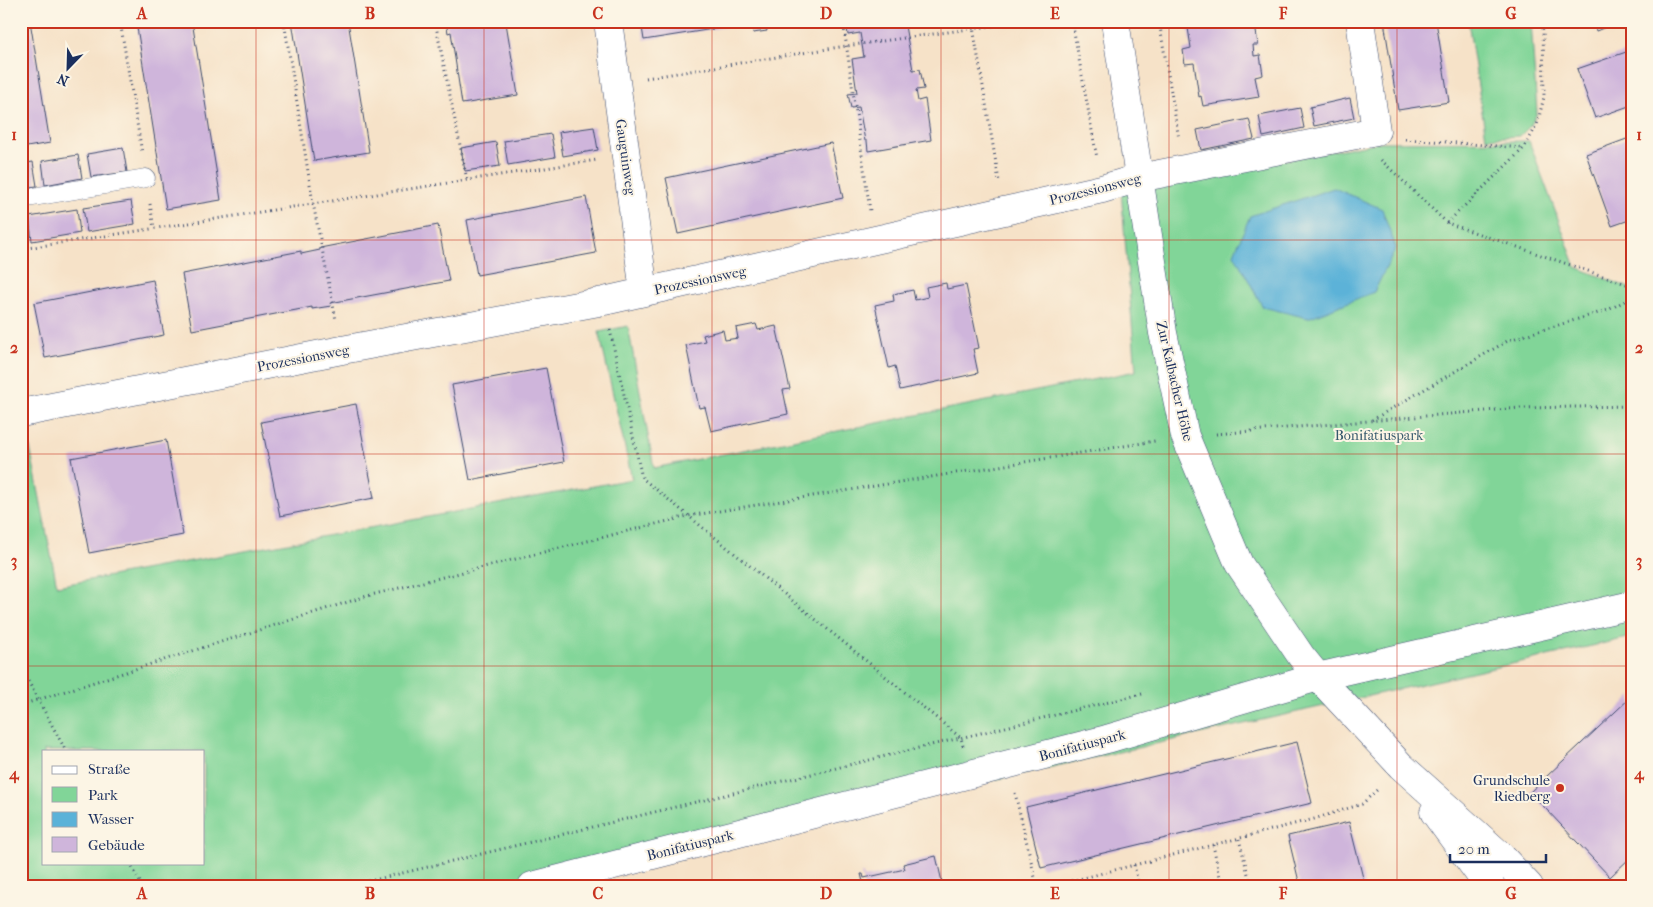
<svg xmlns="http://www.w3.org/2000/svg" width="1653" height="907" font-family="'IM FELL French Canon',serif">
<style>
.green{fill:#81d598;stroke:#4e827b;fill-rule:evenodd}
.water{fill:#5bb2d8;stroke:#3b709b}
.building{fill:#cfb5db}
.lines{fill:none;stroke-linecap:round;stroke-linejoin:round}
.lane-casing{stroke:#3c4a6e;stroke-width:19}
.street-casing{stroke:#3c4a6e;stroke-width:29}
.path{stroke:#3c4a6e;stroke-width:3;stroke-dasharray:1 4;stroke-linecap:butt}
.lane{stroke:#fff;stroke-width:18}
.street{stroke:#fff;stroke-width:28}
.grid{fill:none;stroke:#c8321e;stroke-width:1;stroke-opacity:0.55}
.poi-dot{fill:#c8321e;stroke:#fcf5e5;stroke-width:2}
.labels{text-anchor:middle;stroke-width:4;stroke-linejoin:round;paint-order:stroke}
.street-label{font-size:14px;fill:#1b2f5e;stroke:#fcf5e5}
.park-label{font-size:14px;fill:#34586c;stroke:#fcf5e5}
.poi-label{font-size:14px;fill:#1b2f5e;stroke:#fcf5e5;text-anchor:end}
.neatline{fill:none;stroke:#c8321e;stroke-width:2}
.grid-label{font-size:16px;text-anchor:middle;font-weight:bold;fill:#c8321e}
</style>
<rect width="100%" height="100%" fill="#fcf5e5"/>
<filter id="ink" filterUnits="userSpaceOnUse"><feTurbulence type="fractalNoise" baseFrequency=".02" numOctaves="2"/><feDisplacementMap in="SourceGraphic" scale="10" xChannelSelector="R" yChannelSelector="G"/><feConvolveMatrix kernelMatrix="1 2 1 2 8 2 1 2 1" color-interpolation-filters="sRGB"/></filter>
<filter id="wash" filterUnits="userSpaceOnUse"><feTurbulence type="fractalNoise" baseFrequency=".0096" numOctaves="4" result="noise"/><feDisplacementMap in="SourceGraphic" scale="20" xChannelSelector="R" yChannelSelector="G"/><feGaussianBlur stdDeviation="1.12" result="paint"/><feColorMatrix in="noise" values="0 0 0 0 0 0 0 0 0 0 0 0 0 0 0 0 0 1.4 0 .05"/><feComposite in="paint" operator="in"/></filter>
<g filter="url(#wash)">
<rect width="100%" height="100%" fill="#f6e2c8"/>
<path class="green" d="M 1468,21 L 1531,21 L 1537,113 L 1531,125 L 1520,136 L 1486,138 Z
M 1529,141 L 1576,267 L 1632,289 L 1632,637 L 521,886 L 21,886 L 21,444 L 29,442 L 57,586 L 632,479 L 599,332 L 628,326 L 654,468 L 1136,371 L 1121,191 L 1380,142 ZM 44,751 L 204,751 L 204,863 L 44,863 Z"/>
<path class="water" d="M 1334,188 L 1382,209 L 1396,248 L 1374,292 L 1308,318 L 1263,307 L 1234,254 L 1250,216 Z"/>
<g id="blocks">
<path class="building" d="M 21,21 L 30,21 L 50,143 L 21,148 Z
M 136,21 L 192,21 L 221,200 L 166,209 Z
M 292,21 L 348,21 L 369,152 L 314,161 Z
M 446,21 L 504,21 L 504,23 L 506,23 L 518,95 L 462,104 L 451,32 L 448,33 Z
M 641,21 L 765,21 L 767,31 L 753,33 L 751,23 L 644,40 Z
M 846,21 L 912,21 L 913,24 L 905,26 L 913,70 L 920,69 L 924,89 L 916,90 L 918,101 L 925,99 L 931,140 L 868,151 L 867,141 L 865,141 L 859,107 L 851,108 L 848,94 L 857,93 L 852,59 L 864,57 L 860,33 L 848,35 Z
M 1187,21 L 1247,21 L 1247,26 L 1255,24 L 1258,45 L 1253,45 L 1254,56 L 1260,55 L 1263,75 L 1255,77 L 1259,97 L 1203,106 L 1201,96 L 1199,97 L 1194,63 L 1185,64 L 1183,50 L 1191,48 Z
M 1384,21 L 1436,21 L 1449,102 L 1398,110 Z
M 1593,21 L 1621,21 L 1596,31 Z
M 1629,51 L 1632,58 L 1632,105 L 1595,118 L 1577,69 Z
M 1350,98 L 1354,118 L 1314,126 L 1310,107 Z
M 1300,108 L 1304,128 L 1263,137 L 1259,116 Z
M 1249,119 L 1254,139 L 1201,150 L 1197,130 Z
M 594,127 L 598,150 L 563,156 L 559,132 Z
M 551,134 L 555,157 L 508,165 L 504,141 Z
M 1632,137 L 1632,219 L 1612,226 L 1586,154 Z
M 496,142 L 500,166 L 465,171 L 461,148 Z
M 831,143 L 843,198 L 678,234 L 666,178 Z
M 123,148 L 127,172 L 91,177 L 87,154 Z
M 78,155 L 82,178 L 45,185 L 42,161 Z
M 33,162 L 37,186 L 21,188 L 21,164 Z
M 586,197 L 596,253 L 477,275 L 467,220 Z
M 131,201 L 135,224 L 87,232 L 83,208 Z
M 77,209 L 80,233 L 32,241 L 29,217 Z
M 438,225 L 449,281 L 330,303 L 331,306 L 312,309 L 312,307 L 192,330 L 182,274 L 301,251 L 301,254 L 320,250 L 320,248 Z
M 153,280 L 164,335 L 45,358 L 34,303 Z
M 946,283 L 947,289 L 966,285 L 979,348 L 973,349 L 978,373 L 900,390 L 895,366 L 889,368 L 875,305 L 894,301 L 893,294 L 913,290 L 915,300 L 928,297 L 926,287 Z
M 756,324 L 758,330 L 776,326 L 790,389 L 783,390 L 788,414 L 711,431 L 705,407 L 699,408 L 686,345 L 705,341 L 703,335 L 723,330 L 725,340 L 738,338 L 736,328 Z
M 546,368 L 564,462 L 470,480 L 452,385 Z
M 356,404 L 374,498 L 280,516 L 261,422 Z
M 166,440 L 183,535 L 89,553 L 71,458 Z
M 1632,696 L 1632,856 L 1610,877 L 1530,792 Z
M 1297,742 L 1312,803 L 1041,868 L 1026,807 Z
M 1349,822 L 1365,886 L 1300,886 L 1288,836 Z
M 936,856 L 943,886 L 864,886 L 861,874 L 863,874 L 864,878 L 905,869 L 903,864 Z
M 1109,879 L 1111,886 L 1085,886 L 1085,885 Z"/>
</g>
</g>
<g filter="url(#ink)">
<use href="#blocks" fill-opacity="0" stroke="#3c4a6e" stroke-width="1"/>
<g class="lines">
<defs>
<path id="lane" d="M 21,199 L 146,178"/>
<path id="street" d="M 608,21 L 644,292
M 1115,21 L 1163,333 L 1185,436 L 1239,564 L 1301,656 L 1318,677 L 1401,766 L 1500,855 L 1529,886
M 21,413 L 342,350 L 604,301 L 1004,211 L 1102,189 L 1139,178 L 1376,131 L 1360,21
M 1434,812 L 1478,872 L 1491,886
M 532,886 L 1107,739 L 1318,677 L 1632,605"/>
</defs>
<use href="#lane" class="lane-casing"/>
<use href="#street" class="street-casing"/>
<path class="path" d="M 120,21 L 142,153
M 284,21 L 313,203 L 336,320
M 435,21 L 467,180
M 843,21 L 870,211
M 972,21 L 999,181
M 1072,21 L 1097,158
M 1159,21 L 1179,139
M 435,26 L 467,21
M 646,78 L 846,46 L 1028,21
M 1405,139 L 1523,148
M 1381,160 L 1447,223 L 1632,286
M 150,204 L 154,228
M 1447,223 L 1524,148 L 1537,125 L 1544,97 L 1543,21
M 21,249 L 597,160
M 610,330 L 642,478 L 961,738 L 963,746
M 1372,420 L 1509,340 L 1608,310 L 1632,297
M 1216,434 L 1520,408 L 1632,406
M 21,668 L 66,751
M 21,705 L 367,596 L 688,516 L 1155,441
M 1015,793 L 1037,886
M 1239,839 L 1251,886
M 1213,845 L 1222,886
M 130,863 L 142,886
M 1134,865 L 1139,886
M 349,886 L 1146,693
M 1052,886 L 1314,819 L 1362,804 L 1379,788"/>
<use href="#lane" class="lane"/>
<use href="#street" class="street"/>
</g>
</g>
<path class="grid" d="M 256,21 L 256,886M 484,21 L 484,886M 712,21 L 712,886M 941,21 L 941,886M 1169,21 L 1169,886M 1397,21 L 1397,886M 21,240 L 1632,240M 21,454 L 1632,454M 21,666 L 1632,666"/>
<circle class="poi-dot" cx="1560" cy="788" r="5"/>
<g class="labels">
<g class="street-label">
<text transform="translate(626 157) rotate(82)" y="5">Gauguinweg</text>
<text transform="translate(1095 189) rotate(-14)" y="5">Prozessionsweg</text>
<text transform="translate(700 280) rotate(-12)" y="5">Prozessionsweg</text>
<text transform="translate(303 358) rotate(-11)" y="5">Prozessionsweg</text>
<text transform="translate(1175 381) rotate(77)" y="5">Zur Kalbacher Höhe</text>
<text transform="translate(1082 745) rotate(-15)" y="5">Bonifatiuspark</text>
<text transform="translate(690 845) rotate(-14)" y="5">Bonifatiuspark</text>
</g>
<g class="park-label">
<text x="1379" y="440">Bonifatiuspark</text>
</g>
<g class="poi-label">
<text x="1550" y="785">Grundschule<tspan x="1550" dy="16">Riedberg</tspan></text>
</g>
</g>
<rect width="1653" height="907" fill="none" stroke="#fcf5e5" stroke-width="55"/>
<rect x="42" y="750" width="162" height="115" fill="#fcf5e5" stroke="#a2a6af"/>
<rect x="52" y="766" width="25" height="8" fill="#ffffff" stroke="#a2a6af"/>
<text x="88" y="774" font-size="15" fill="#1b2f5e">Straße</text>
<rect x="52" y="787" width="25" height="15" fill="#81d598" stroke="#a2a6af"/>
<text x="88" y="800" font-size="15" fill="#1b2f5e">Park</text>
<rect x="52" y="812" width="25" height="15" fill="#5bb2d8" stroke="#a2a6af"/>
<text x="88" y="824" font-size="15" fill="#1b2f5e">Wasser</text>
<rect x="52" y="837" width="25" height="15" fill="#cfb5db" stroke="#a2a6af"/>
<text x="88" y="850" font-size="15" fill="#1b2f5e">Gebäude</text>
<g transform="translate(68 68) rotate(203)" stroke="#fcf5e5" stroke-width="4" paint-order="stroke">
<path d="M0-4L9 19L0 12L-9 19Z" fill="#1b2f5e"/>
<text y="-8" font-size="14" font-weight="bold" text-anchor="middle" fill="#1b2f5e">N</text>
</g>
<path d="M1450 854v8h96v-8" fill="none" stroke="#1b2f5e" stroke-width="2.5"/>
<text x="1458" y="854" font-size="15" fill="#1b2f5e" stroke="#fcf5e5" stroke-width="4" paint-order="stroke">20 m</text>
<rect x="28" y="28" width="1598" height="852" class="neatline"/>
<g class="grid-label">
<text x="142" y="19">A</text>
<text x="370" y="19">B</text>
<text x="598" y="19">C</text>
<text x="826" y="19">D</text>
<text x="1055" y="19">E</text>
<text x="1283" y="19">F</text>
<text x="1511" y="19">G</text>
<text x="14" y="140">1</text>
<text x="1639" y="140">1</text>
<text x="14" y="353">2</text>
<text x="1639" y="353">2</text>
<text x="14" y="566">3</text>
<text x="1639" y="566">3</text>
<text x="14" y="779">4</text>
<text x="1639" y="779">4</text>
<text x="142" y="899">A</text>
<text x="370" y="899">B</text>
<text x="598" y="899">C</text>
<text x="826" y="899">D</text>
<text x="1055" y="899">E</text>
<text x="1283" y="899">F</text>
<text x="1511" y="899">G</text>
</g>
</svg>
